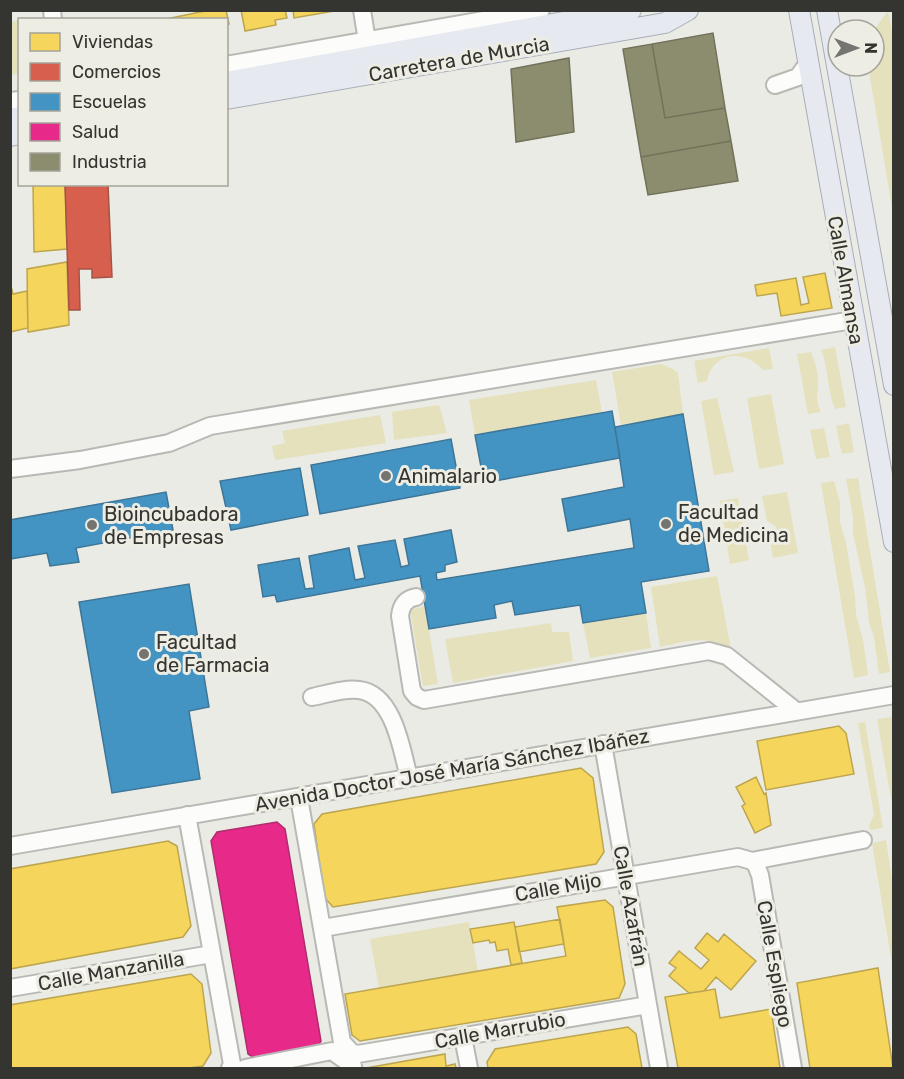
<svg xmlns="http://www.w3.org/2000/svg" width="904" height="1079" font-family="Rubik,sans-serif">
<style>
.green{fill:#e4e1bc}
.homes{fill:#f6d55c;stroke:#bca54f;stroke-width:1.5}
.shops{fill:#d6604d;stroke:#a55344;stroke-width:1.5}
.schools{fill:#4393c3;stroke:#3e7697;stroke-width:1.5}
.health{fill:#e7298a;stroke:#b12c6f;stroke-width:1.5}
.industry{fill:#8c8c6e;stroke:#72725b;stroke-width:1.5}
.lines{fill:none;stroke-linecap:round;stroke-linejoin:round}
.minor-casing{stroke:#b8b8b4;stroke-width:20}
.major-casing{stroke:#a8aeb8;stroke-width:22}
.minor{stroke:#fcfcfb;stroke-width:16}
.major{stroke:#e6e9f0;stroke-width:20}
.poi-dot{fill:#747470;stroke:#eeede3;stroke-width:2}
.labels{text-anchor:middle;stroke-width:6;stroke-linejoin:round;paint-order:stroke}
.street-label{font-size:20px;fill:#343430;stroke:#eeede3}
.poi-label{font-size:20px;fill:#343430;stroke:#eeede3;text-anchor:start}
</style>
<rect width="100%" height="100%" fill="#ebebe6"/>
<path class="green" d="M 888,11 L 894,41 L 893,213 L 868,66 L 874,66 L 874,30 Z
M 19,20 L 19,73 L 11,75 L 11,22 Z
M 835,347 L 846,407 L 835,409 C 827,390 829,369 821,350 Z
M 769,348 L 773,369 L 763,370 C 745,349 713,351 707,381 L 698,383 L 694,361 Z
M 811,352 C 814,360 817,368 818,377 C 819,389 814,400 821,412 L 808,414 L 797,354 Z
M 661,364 L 673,369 L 678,373 L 683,414 L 621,425 L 612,372 Z
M 596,380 L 602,412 L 475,435 L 469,400 Z
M 771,394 L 784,464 L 759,469 L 747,398 Z
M 717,398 L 734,472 L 714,475 L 701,401 Z
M 439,405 L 447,433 L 394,440 L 392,412 Z
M 380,415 L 386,443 L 275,460 L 272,446 L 285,443 L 282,431 Z
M 849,423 L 854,452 L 842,454 L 836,426 Z
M 824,428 L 830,457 L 816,459 L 810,430 Z
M 858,478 L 890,672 L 879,674 L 874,637 L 869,622 L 865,587 L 853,534 L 853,518 L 846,479 Z
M 834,481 L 840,503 L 840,522 L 846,543 L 855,596 L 856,615 L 863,640 L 868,675 L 854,678 L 821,483 Z
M 787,492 L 798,553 L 773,558 L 771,544 C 777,538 779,534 776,526 L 767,521 L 762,496 Z
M 738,498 L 749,560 L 730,564 L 720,501 Z
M 717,576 L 731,649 C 708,634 685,642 660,647 L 651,587 Z
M 425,606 L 438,684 L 423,686 L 410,610 Z
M 646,613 L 651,648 L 590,658 L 583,623 Z
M 551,623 L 552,632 L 569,632 L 573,661 L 453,683 L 445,639 Z
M 893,717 L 894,717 L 893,810 L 877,719 Z
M 865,722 L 883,828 L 870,830 L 869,826 L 874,815 L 858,723 Z
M 886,840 L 893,886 L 893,970 L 872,843 Z
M 469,922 L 478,971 L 379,988 L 370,939 Z"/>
<path class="homes" d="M 210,10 L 226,10 L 229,24 L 226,24 L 226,20 L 161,20 Z
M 241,10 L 285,10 L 287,18 L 275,20 L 276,25 L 245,31 Z
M 293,10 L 340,10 L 294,18 Z
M 33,184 L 65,184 L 67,249 L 34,252 Z
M 67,262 L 69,325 L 28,332 L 27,269 Z
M 825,273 L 832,308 L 781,316 L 777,293 L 757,296 L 755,285 L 796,278 L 801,305 L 809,303 L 803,277 Z
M 10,282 L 13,294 L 27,291 L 28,328 L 10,332 Z
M 839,726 L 846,733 L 854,774 L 766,790 L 757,741 Z
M 581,768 L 593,778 L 604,852 L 596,864 L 333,907 L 324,897 L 314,824 L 322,814 Z
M 756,777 L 764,794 L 766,793 L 771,825 L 755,833 L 742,806 L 745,804 L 736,787 Z
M 168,841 L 177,846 L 191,926 L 183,937 L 10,969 L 10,869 Z
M 605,900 L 613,907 L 625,984 L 619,998 L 360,1041 L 352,1035 L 345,994 L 566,956 L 557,907 Z
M 560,919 L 564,944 L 519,952 L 515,927 Z
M 514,922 L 522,963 L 511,965 L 508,949 L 497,951 L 495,942 L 490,943 L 489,940 L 473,943 L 470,929 Z
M 707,933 L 718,942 L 724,934 L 756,961 L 731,990 L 716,977 L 704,991 L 689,993 L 669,976 L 676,968 L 669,963 L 679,951 L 701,969 L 709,960 L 695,948 Z
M 878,968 L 893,1068 L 810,1068 L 797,983 Z
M 191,974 L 202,984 L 211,1053 L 203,1066 L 189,1068 L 10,1068 L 10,1005 Z
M 715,989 L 720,1018 L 771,1009 L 780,1068 L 678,1068 L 665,997 Z
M 628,1027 L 636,1034 L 642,1068 L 488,1068 L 487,1062 L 495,1049 Z
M 445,1054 L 446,1066 L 455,1064 L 456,1068 L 366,1068 Z"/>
<path class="shops" d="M 65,184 L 108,184 L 112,277 L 92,278 L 92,269 L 79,269 L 80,310 L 69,310 Z"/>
<path class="schools" d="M 612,411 L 620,458 L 484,483 L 475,435 Z
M 683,414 L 709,571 L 641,582 L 646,613 L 583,623 L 580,605 L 515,615 L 512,601 L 494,605 L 496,618 L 429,629 L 420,576 L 277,602 L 275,595 L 263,597 L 258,565 L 299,558 L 305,589 L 314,588 L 309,556 L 349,548 L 355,580 L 365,578 L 358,546 L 395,540 L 401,567 L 409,565 L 404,539 L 451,530 L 457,562 L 445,565 L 445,571 L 436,573 L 437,580 L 634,548 L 630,519 L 568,531 L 562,499 L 624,487 L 615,427 Z
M 451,439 L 460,488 L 320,514 L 311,465 Z
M 300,468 L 308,515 L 231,530 L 220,481 Z
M 166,492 L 173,530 L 76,548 L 79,562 L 50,566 L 47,553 L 10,559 L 10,520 Z
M 189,584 L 209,707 L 189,711 L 200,779 L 112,793 L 79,602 Z"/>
<path class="health" d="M 277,822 L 285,829 L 321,1041 L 316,1049 L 256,1059 L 248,1054 L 211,841 L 217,832 Z"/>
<path class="industry" d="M 713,33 L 725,108 L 665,118 L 652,44 Z
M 652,44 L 665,118 L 725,108 L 731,141 L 641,157 L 623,49 Z
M 569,58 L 574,132 L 516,142 L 511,69 Z
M 731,141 L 738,181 L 648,195 L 641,157 Z"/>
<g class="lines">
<defs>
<path id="minor" d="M 52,10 L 53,20
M 362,10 L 367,41
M 226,65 L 541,10
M 775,85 L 798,77 L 808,63
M 10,101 L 20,100
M 10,469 L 80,460 L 169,443 L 210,426 L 853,320
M 416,597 C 405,599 401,606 400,616 L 412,691 L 417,697 L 424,700 L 709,651 L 727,656 L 796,711
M 312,697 C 327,694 344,688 359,690 C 394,694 402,751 409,778
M 603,744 L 659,1068
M 299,798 L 342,1042 L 352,1053 L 358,1054 L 648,1005
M 187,815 L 232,1064 L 230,1068
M 10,846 L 894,695
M 752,861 L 756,865 L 760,875 L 793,1068
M 323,928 L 738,857 L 752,861 L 863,840
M 10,988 L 212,954
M 463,1037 L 469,1068
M 245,1068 L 332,1051 L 353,1066 L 353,1068"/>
<path id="major" d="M 799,10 L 894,542
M 827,10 L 894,385
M 226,82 L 631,10
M 226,99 L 665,23 L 688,10
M 10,119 L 20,117
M 10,136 L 20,134"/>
</defs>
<use href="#minor" class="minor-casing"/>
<use href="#major" class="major-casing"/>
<use href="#minor" class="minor"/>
<use href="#major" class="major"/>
</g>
<g class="poi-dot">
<circle cx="386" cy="476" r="6"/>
<circle cx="666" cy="524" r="6"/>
<circle cx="92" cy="525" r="6"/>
<circle cx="144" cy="654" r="6"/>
</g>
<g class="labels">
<g class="street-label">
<text transform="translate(459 59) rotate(-10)" y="7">Carretera de Murcia</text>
<text transform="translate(846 280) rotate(80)" y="7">Calle Almansa</text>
<text transform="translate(452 770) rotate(-10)" y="7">Avenida Doctor José María Sánchez Ibáñez</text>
<text transform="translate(558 887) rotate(-10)" y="7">Calle Mijo</text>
<text transform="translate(631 906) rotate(80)" y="7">Calle Azafrán</text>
<text transform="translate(775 964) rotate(80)" y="7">Calle Espliego</text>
<text transform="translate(111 971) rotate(-10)" y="7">Calle Manzanilla</text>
<text transform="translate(500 1030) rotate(-10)" y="7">Calle Marrubio</text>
</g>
<g class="poi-label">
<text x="398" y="483">Animalario</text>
<text x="678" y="519">Facultad<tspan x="678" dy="23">de Medicina</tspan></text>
<text x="104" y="521">Bioincubadora<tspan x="104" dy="23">de Empresas</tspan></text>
<text x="156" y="649">Facultad<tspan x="156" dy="23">de Farmacia</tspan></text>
</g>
</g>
<rect width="904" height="1079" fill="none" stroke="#343430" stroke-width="24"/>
<rect x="18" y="18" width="210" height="168" fill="#eeede3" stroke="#a4a39b" stroke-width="1.5"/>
<rect x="30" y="33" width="30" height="18" fill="#f6d55c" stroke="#a4a39b" stroke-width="1.5"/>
<text x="72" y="48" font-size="18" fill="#343430">Viviendas</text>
<rect x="30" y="63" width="30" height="18" fill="#d6604d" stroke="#a4a39b" stroke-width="1.5"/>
<text x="72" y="78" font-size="18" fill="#343430">Comercios</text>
<rect x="30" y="93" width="30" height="18" fill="#4393c3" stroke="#a4a39b" stroke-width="1.5"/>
<text x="72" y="108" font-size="18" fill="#343430">Escuelas</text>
<rect x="30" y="123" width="30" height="18" fill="#e7298a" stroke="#a4a39b" stroke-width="1.5"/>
<text x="72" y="138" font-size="18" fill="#343430">Salud</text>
<rect x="30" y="153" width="30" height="18" fill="#8c8c6e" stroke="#a4a39b" stroke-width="1.5"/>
<text x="72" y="168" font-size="18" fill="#343430">Industria</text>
<g transform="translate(856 48) rotate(90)"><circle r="28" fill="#eeede3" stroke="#a4a39b" stroke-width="1.5"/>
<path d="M0-4.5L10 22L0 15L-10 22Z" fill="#747470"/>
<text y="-9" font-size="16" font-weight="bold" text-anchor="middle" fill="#343430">N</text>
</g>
</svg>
